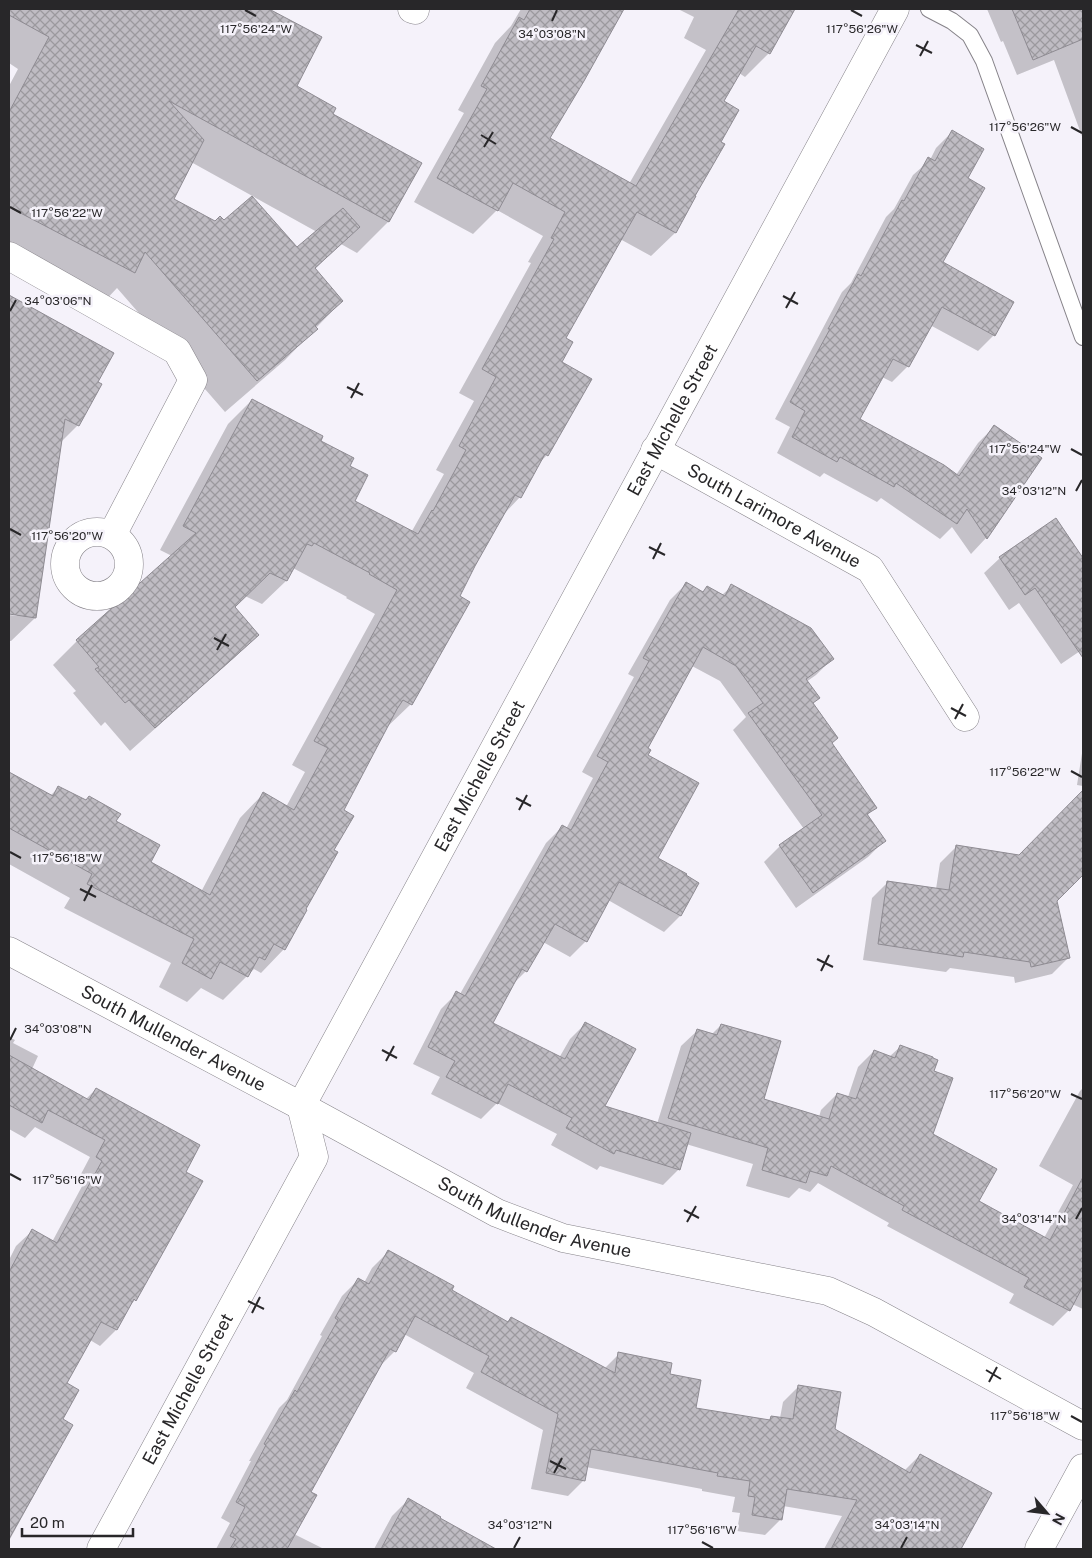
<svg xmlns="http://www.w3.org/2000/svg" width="1092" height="1558" font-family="'Public Sans',sans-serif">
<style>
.shadow{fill:#0003;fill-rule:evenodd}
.building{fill:url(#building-cross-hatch);stroke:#8e8b92}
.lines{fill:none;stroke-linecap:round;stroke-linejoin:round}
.lane-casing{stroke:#868389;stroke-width:18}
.street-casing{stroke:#868389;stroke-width:29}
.lane{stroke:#fff;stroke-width:16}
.street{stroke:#fff;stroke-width:28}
.ticks{fill:none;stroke:#282729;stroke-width:2}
.labels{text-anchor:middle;stroke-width:5;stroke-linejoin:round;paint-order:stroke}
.street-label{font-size:18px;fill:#282729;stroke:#f5f2fa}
.ticks-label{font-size:12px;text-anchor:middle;fill:#282729;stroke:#f5f2fa;stroke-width:5;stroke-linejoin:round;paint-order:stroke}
</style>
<defs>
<pattern id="building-cross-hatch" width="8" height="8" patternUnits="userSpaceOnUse" patternTransform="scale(1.25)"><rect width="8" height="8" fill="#bfbcc3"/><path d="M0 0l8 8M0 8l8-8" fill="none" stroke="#9b999e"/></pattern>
</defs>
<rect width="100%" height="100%" fill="#f5f2fa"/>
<path class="shadow" d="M 9,9 L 267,9 L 320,38 L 295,87 L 332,114 L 420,164 L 388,222 L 357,253 L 341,244 L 315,269 L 342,301 L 285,360 L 225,412 L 117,288 L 102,304 L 9,255 L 9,86 L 18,69 L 9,63 ZM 191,162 L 317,232 L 296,249 L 215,223 L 172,200 Z
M 521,9 L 622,9 L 583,81 L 548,138 L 629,184 L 706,50 L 684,38 L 694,17 L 678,9 L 793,9 L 769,53 L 745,77 L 739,73 L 722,102 L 720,142 L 694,197 L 675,233 L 651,256 L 620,239 L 564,338 L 547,455 L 538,464 L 520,497 L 502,516 L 458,597 L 411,704 L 387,727 L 342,811 L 332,851 L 284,949 L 261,973 L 254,969 L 223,1000 L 201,988 L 187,1002 L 159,987 L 171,963 L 64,908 L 70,898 L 9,864 L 9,774 L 50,796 L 59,787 L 114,822 L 149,863 L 201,892 L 240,818 L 263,794 L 286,807 L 305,772 L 292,765 L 375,614 L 346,598 L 347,597 L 293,568 L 286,581 L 262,604 L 245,596 L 234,607 L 258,635 L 234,658 L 130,751 L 105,722 L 101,726 L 73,693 L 76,691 L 53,665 L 77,641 L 172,556 L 160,550 L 228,424 L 252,400 L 319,441 L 348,466 L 354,502 L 412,531 L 444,474 L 436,470 L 474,401 L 459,393 L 531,263 L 528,262 L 543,236 L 497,210 L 473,234 L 414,202 L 464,113 L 458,110 L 495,43 L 511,26 Z
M 987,9 L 1083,9 L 1083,139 L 1054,60 L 1017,75 L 1003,41 L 1001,42 Z
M 952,132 L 967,179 L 941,262 L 994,335 L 978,351 L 930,325 L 908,366 L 892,382 L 882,377 L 858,419 L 956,475 L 978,443 L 994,427 L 1041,459 L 986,538 L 971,554 L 952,527 L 940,539 L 881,498 L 877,502 L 824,473 L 820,477 L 777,453 L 790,427 L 775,419 L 842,292 L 851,283 L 886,217 L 894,209 L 913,175 L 930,160 L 936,148 Z
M 9,297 L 112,354 L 96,382 L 100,384 L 78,425 L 61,442 L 35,618 L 11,641 L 9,641 L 9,615 L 17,616 L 17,614 L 9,613 Z
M 1079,555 L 1083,555 L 1083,649 L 1061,664 L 1019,603 L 1009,610 L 984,573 L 1000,558 Z
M 686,584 L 702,593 L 707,587 L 722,595 L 732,586 L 832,659 L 816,675 L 806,682 L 818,698 L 812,704 L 831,744 L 875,807 L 867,816 L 884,841 L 868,857 L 796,908 L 764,862 L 780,846 L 804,829 L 733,730 L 746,717 L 720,681 L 692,666 L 647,749 L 656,858 L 698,884 L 680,916 L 664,932 L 608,900 L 586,941 L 570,957 L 543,942 L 526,971 L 511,986 L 492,1023 L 559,1058 L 570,1039 L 586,1023 L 603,1107 L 657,1124 L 681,1046 L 698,1030 L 712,1034 L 721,1025 L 762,1100 L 819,1117 L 821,1110 L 837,1094 L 848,1097 L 858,1067 L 874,1051 L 889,1057 L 900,1047 L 932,1072 L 931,1134 L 977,1202 L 1044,1238 L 1073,1185 L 1039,1166 L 1080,1091 L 1083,1088 L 1083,1309 L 1072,1304 L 1069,1310 L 1053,1326 L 1009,1303 L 1014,1294 L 887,1226 L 889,1223 L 818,1183 L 810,1192 L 799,1188 L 789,1198 L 746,1186 L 753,1164 L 686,1144 L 679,1169 L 663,1185 L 600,1166 L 597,1170 L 551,1145 L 557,1134 L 497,1103 L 481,1119 L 431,1094 L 440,1077 L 413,1064 L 441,1009 L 457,993 L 460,994 L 546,843 L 562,827 L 566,829 L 593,778 L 582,772 L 634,677 L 628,674 L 670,600 Z
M 1083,747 L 1083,786 L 1077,785 Z
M 1082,793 L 1083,794 L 1083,873 L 1056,901 L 1068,958 L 1052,974 L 1015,983 L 1014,977 L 950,968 L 946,972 L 863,960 L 872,898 L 888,882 L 936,889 L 940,863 L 956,847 L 1019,856 Z
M 9,1037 L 15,1040 L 13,1043 L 38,1056 L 32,1069 L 86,1099 L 96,1089 L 185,1172 L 135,1300 L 128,1308 L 116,1330 L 100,1346 L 90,1340 L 66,1383 L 61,1420 L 38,1488 L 9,1541 L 9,1260 L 16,1246 L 32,1231 L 52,1242 L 87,1177 L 81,1174 L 90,1157 L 35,1127 L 25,1138 L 9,1129 Z
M 388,1252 L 450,1291 L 506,1323 L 511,1318 L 604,1369 L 619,1354 L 668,1375 L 695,1409 L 768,1421 L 771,1417 L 780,1418 L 783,1402 L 799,1386 L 833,1429 L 904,1471 L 920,1455 L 960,1548 L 959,1549 L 824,1549 L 842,1516 L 783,1506 L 781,1519 L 765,1535 L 737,1531 L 740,1513 L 732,1512 L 735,1497 L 702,1491 L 702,1489 L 586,1467 L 584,1480 L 568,1496 L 531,1489 L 543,1430 L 466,1388 L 474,1373 L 404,1334 L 395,1351 L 379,1367 L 310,1492 L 294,1534 L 324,1549 L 216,1549 L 230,1523 L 221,1518 L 251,1461 L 249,1461 L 279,1408 L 287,1400 L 322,1336 L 320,1335 L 342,1296 L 358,1280 L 364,1283 L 372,1268 Z
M 408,1500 L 438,1519 L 493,1549 L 374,1549 L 392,1516 Z"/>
<path class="building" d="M 9,9 L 269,9 L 322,37 L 297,86 L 336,108 L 333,114 L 422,163 L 389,222 L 169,101 L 204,140 L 174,199 L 215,221 L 220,216 L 224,220 L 252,196 L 297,247 L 343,208 L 360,227 L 315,268 L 343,301 L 315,326 L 318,329 L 257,381 L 145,252 L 135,273 L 9,207 L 9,112 L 49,37 L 9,15 Z
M 530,9 L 624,9 L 584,81 L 550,138 L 636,186 L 739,9 L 795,9 L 770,54 L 756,46 L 724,101 L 739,110 L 721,142 L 725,144 L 695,196 L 696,196 L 676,233 L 637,212 L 566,338 L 573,342 L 562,362 L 592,379 L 548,456 L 545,454 L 521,498 L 515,495 L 475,566 L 460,596 L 470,602 L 412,705 L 403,700 L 397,709 L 344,810 L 354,816 L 334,850 L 338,852 L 306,909 L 307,910 L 285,950 L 274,944 L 265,960 L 259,957 L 248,977 L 220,962 L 211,979 L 182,963 L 194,939 L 87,884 L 92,874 L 9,828 L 9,772 L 53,796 L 58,786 L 86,800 L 89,796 L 121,814 L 116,821 L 160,845 L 151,862 L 210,895 L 263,792 L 294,810 L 328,748 L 314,741 L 397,590 L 369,574 L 370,573 L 314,543 L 312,546 L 307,544 L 287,581 L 270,573 L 235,607 L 259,635 L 155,728 L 129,700 L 125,703 L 95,669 L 99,667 L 76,640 L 196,533 L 183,526 L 252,399 L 323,436 L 321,441 L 354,458 L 350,466 L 368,475 L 355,501 L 418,534 L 432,510 L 433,511 L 466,450 L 459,446 L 496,377 L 482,369 L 554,239 L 551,238 L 565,212 L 513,183 L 498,211 L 437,178 L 487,89 L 481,86 L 519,17 L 524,20 Z
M 1012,9 L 1083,9 L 1083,39 L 1033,60 Z
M 952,130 L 984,149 L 968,178 L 985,188 L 943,262 L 1014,302 L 995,336 L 942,307 L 909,367 L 893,359 L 860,419 L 944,465 L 959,476 L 994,425 L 1042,458 L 987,539 L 967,509 L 957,524 L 896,483 L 894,487 L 840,457 L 837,462 L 792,437 L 805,411 L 790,402 L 830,329 L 828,329 L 858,274 L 861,276 L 902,200 L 904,201 L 928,157 L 935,161 Z
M 9,295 L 114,353 L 98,382 L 102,384 L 79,426 L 65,419 L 36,618 L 9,614 Z
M 1056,518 L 1083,558 L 1083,658 L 1035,588 L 1025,595 L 999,557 Z
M 686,582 L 703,592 L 707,586 L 725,596 L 731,584 L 811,628 L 834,659 L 806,679 L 820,698 L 813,703 L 838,738 L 832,743 L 877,808 L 867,814 L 886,841 L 813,893 L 779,845 L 822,815 L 748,713 L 763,703 L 736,666 L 703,647 L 648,748 L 651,750 L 648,755 L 699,783 L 658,858 L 687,874 L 686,875 L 699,883 L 681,916 L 619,882 L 587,942 L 555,924 L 527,972 L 522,969 L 493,1023 L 565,1059 L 585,1022 L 636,1049 L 605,1106 L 691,1133 L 680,1170 L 616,1150 L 614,1154 L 566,1128 L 572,1118 L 508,1084 L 498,1104 L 446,1077 L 455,1061 L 428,1047 L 456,991 L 465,996 L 562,825 L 571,830 L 608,762 L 597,756 L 649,661 L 643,658 Z
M 1083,790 L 1083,875 L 1057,901 L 1070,958 L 1031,967 L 1030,962 L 964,952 L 963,957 L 878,944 L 887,881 L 949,890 L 956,845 L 1019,855 Z
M 721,1024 L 781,1041 L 764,1099 L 829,1119 L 837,1093 L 856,1099 L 874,1050 L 895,1058 L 900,1045 L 933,1057 L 933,1058 L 938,1060 L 934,1071 L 953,1078 L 933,1134 L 997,1169 L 979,1201 L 1050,1240 L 1083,1177 L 1083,1286 L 1070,1311 L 1024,1287 L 1029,1278 L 902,1210 L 904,1206 L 831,1166 L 827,1176 L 810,1171 L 806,1183 L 762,1170 L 768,1148 L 668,1118 L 697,1029 L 717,1035 Z
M 9,1055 L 89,1100 L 96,1088 L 200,1145 L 186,1172 L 203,1181 L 136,1301 L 134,1299 L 117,1330 L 101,1322 L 67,1383 L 79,1390 L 63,1419 L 73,1425 L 9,1539 L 9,1272 L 32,1229 L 57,1243 L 102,1161 L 96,1157 L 105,1140 L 48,1110 L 42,1123 L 9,1105 Z
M 388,1250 L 454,1286 L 452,1290 L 508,1322 L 511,1317 L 615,1373 L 618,1352 L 672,1363 L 670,1374 L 701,1380 L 696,1408 L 770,1420 L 771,1416 L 793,1419 L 798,1385 L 841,1392 L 835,1429 L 910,1473 L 920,1454 L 992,1493 L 961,1549 L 831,1549 L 857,1500 L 787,1489 L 782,1520 L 752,1515 L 755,1497 L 748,1496 L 750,1481 L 717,1476 L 718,1473 L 591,1449 L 585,1481 L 546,1473 L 558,1414 L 481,1372 L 489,1356 L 415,1316 L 396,1352 L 390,1349 L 311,1492 L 317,1495 L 287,1549 L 230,1549 L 236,1539 L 230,1536 L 245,1507 L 236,1502 L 266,1445 L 264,1444 L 295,1390 L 297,1392 L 338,1320 L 335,1318 L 358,1278 L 369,1284 Z
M 408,1498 L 441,1517 L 440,1518 L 496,1549 L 381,1549 Z"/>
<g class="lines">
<defs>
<path id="lane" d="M 929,9 L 952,21 L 970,35 L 984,61 L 1083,337"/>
<g id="street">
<path d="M 412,9 L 415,10"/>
<path d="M 9,256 L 177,351 L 193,380 L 112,535"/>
<path id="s1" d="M 655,450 L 870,569 L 965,717"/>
<circle cx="97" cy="564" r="32"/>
<path id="s2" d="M 9,951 L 301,1106 L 497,1213 L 563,1238 L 828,1291 L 874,1312 L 1083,1426"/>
<path id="s3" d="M 101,1549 L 314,1157 L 301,1106 L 895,9"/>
<path d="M 1039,1549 L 1083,1468"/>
</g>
</defs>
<use href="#lane" class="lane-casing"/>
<use href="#street" class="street-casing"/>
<use href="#lane" class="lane"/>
<use href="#street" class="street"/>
</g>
<path class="ticks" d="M 245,10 L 256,16M 851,10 L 862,16M 552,21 L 557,10M 916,45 L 932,53M 920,56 L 928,41M 1071,127 L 1082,133M 481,135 L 496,144M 484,147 L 493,132M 10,207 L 21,213M 783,296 L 798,304M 786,308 L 795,292M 10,311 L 16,300M 347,387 L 363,395M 351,398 L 359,383M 1071,449 L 1082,455M 1076,491 L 1082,480M 10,529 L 21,535M 649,547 L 665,555M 653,559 L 661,543M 214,638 L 229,646M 217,650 L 226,634M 951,708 L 966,716M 955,719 L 963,704M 1071,771 L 1082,777M 516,798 L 531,806M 519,810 L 527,795M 10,852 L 21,858M 80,889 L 96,897M 84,901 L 92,885M 817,959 L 833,967M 821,971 L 829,955M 10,1040 L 16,1028M 382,1050 L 397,1058M 386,1061 L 394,1046M 1071,1094 L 1082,1099M 10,1174 L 21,1180M 684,1210 L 699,1218M 1076,1219 L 1082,1208M 687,1222 L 696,1206M 248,1301 L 264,1309M 252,1313 L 260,1297M 986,1370 L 1001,1379M 989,1382 L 997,1367M 1071,1416 L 1082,1422M 550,1461 L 566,1469M 554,1473 L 562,1458M 702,1542 L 713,1548M 514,1548 L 520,1537M 901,1548 L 907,1537"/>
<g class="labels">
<g class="street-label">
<text dy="6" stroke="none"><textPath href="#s3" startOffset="1279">East Michelle Street</textPath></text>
<text dy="6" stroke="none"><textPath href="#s1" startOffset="136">South Larimore Avenue</textPath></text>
<text dy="6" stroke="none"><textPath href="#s3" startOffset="874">East Michelle Street</textPath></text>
<text dy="6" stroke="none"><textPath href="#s2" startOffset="186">South Mullender Avenue</textPath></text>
<text dy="6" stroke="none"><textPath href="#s2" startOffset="591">South Mullender Avenue</textPath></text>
<text dy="6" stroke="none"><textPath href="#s3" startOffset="182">East Michelle Street</textPath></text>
</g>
</g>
<g class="ticks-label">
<text x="256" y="33">117°56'24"W</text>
<text x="862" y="33">117°56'26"W</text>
<text x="552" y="38">34°03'08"N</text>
<text x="1025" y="131">117°56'26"W</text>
<text x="67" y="217">117°56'22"W</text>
<text x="58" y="305">34°03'06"N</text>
<text x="1025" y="453">117°56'24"W</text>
<text x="1034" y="495">34°03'12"N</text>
<text x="67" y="540">117°56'20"W</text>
<text x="1025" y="776">117°56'22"W</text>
<text x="67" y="862">117°56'18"W</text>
<text x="58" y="1033">34°03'08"N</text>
<text x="1025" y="1098">117°56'20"W</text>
<text x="67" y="1184">117°56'16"W</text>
<text x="1034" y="1223">34°03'14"N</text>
<text x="1025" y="1420">117°56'18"W</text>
<text x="520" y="1529">34°03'12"N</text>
<text x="907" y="1529">34°03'14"N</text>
<text x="702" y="1534">117°56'16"W</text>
</g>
<rect width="1092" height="1558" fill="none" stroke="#282729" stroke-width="20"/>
<g transform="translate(1047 1513) rotate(118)" stroke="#f5f2fa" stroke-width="4" paint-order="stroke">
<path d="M0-4L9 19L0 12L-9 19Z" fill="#282729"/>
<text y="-8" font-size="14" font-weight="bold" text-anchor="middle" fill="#282729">N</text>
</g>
<path d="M22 1528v8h111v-8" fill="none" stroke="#282729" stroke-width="2.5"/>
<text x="30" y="1528" font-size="15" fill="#282729" stroke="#f5f2fa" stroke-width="4" paint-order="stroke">20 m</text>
</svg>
